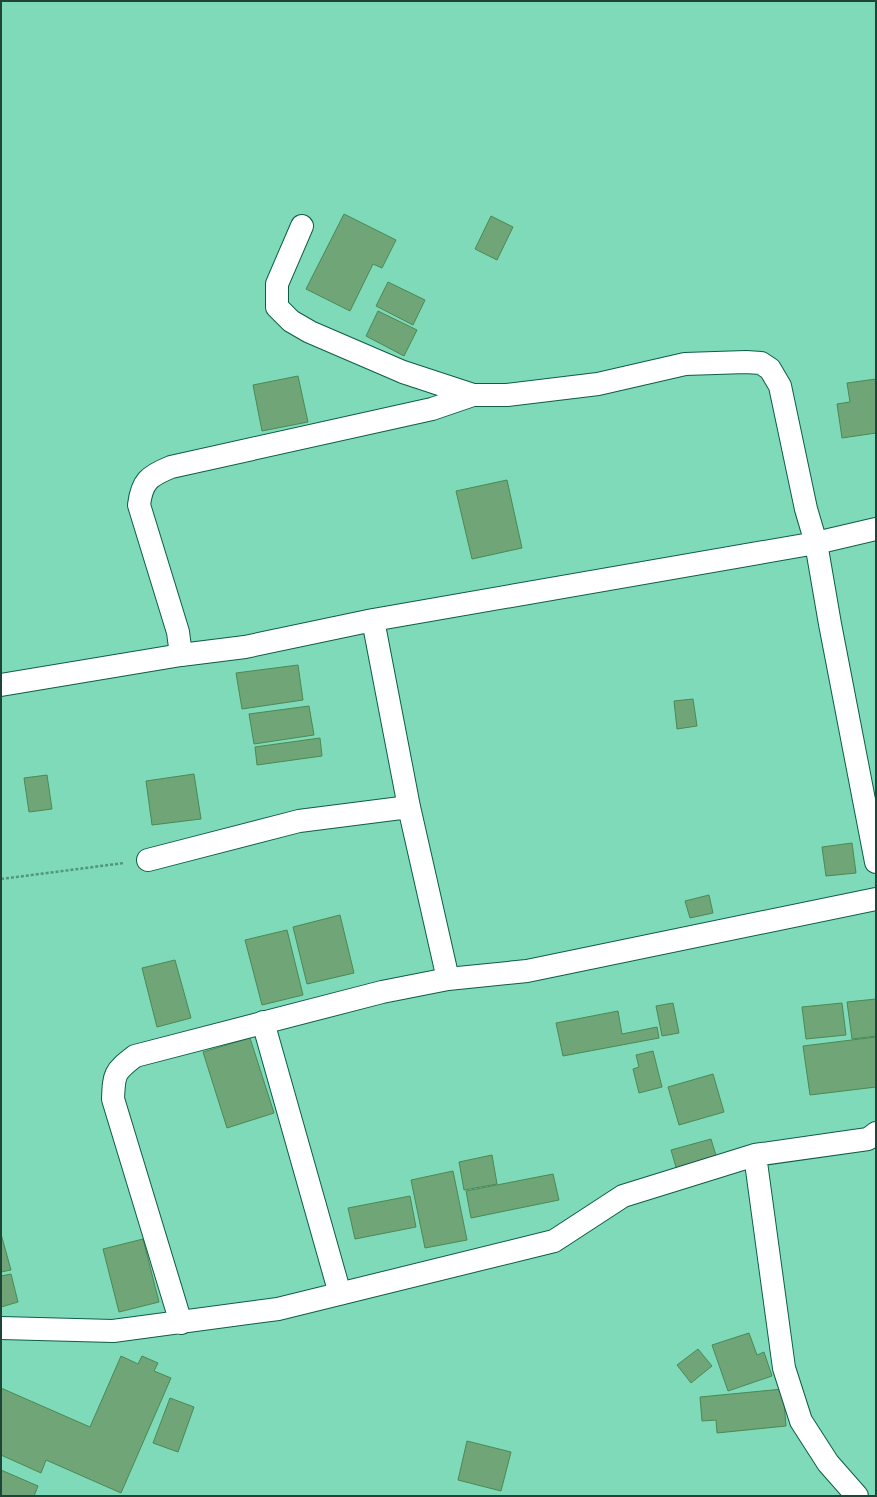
<svg xmlns="http://www.w3.org/2000/svg" width="877" height="1497" font-family="'Zilla Slab',serif">
<style>
.building{fill:#70a577;stroke:#4b8955}
.lines{fill:none;stroke-linecap:round;stroke-linejoin:round}
.minor-casing{stroke:#0e5d46;stroke-width:24}
.path{stroke:#52967d;stroke-width:2.5;stroke-dasharray:3 2;stroke-linecap:butt}
.minor{stroke:#fff;stroke-width:22}
</style>
<rect width="100%" height="100%" fill="#7edab8"/>
<path class="building" d="M 344,214 L 396,240 L 382,268 L 373,264 L 350,311 L 306,289 Z
M 491,216 L 513,227 L 497,260 L 475,249 Z
M 388,282 L 425,300 L 413,325 L 376,306 Z
M 378,311 L 417,330 L 404,356 L 366,336 Z
M 298,376 L 308,422 L 262,431 L 253,385 Z
M 876,379 L 876,433 L 842,438 L 837,404 L 850,402 L 847,383 Z
M 507,480 L 522,548 L 472,559 L 456,491 Z
M 298,665 L 303,700 L 242,709 L 236,673 Z
M 693,699 L 697,726 L 677,729 L 674,701 Z
M 309,706 L 314,735 L 254,744 L 249,714 Z
M 320,738 L 322,756 L 257,765 L 255,747 Z
M 194,774 L 201,819 L 152,825 L 146,781 Z
M 47,775 L 52,809 L 29,812 L 24,778 Z
M 852,843 L 856,873 L 826,876 L 822,847 Z
M 709,895 L 713,913 L 690,918 L 685,901 Z
M 340,915 L 354,973 L 307,984 L 293,927 Z
M 287,930 L 303,995 L 262,1005 L 245,940 Z
M 175,960 L 191,1018 L 157,1027 L 142,968 Z
M 876,999 L 876,1036 L 852,1039 L 847,1002 Z
M 673,1003 L 679,1033 L 662,1036 L 656,1006 Z
M 842,1003 L 846,1035 L 806,1039 L 802,1007 Z
M 618,1011 L 622,1034 L 657,1027 L 659,1038 L 563,1056 L 556,1023 Z
M 876,1037 L 876,1087 L 810,1095 L 803,1046 Z
M 250,1038 L 274,1113 L 227,1128 L 203,1052 Z
M 653,1051 L 662,1087 L 639,1093 L 633,1069 L 639,1067 L 636,1055 Z
M 713,1074 L 724,1112 L 679,1125 L 668,1087 Z
M 711,1139 L 718,1162 L 678,1174 L 671,1150 Z
M 492,1155 L 497,1184 L 464,1190 L 459,1162 Z
M 453,1171 L 467,1240 L 425,1248 L 411,1180 Z
M 553,1174 L 559,1200 L 471,1218 L 466,1191 Z
M 410,1196 L 416,1227 L 355,1239 L 348,1208 Z
M 1,1234 L 11,1270 L 1,1272 Z
M 143,1239 L 159,1302 L 119,1312 L 103,1249 Z
M 11,1274 L 18,1302 L 1,1307 L 1,1276 Z
M 749,1333 L 757,1355 L 764,1352 L 772,1376 L 728,1391 L 712,1345 Z
M 698,1349 L 712,1366 L 691,1383 L 677,1365 Z
M 121,1356 L 138,1364 L 142,1356 L 158,1363 L 154,1371 L 171,1378 L 121,1493 L 46,1460 L 41,1473 L 1,1455 L 1,1388 L 90,1427 Z
M 783,1389 L 786,1426 L 717,1433 L 716,1420 L 702,1421 L 700,1397 Z
M 170,1398 L 194,1407 L 178,1452 L 153,1443 Z
M 467,1441 L 511,1452 L 501,1491 L 458,1480 Z
M 1,1470 L 38,1486 L 34,1496 L 1,1496 Z"/>
<g class="lines">
<defs>
<path id="minor" d="M 302,226 L 277,284 L 277,307 L 291,321 L 310,332 L 403,372 L 473,395 L 507,395 L 598,384 L 685,364 L 746,362 L 761,363 L 770,369 L 780,386 L 806,509 L 816,543 L 830,624 L 876,862
M 373,620 L 409,807 L 448,979
M 181,655 L 178,632 L 139,505 C 142,481 149,476 171,467 L 432,409 L 473,395
M 1,685 L 181,655 L 245,647 L 373,620 L 816,543 L 876,529
M 148,860 L 299,821 L 409,807
M 263,1022 L 340,1294
M 755,1155 L 784,1368 L 801,1421 L 828,1463 L 857,1496
M 181,1323 L 113,1099 C 114,1074 114,1072 135,1056 L 382,992 L 448,979 L 527,971 L 876,899
M 1,1328 L 113,1331 L 278,1309 L 554,1241 L 623,1196 L 755,1155 L 868,1139 L 876,1133"/>
</defs>
<use href="#minor" class="minor-casing"/>
<path class="path" d="M 1,879 L 124,863"/>
<use href="#minor" class="minor"/>
</g>
<rect width="877" height="1497" fill="none" stroke="#1e4537" stroke-width="4"/>
</svg>
